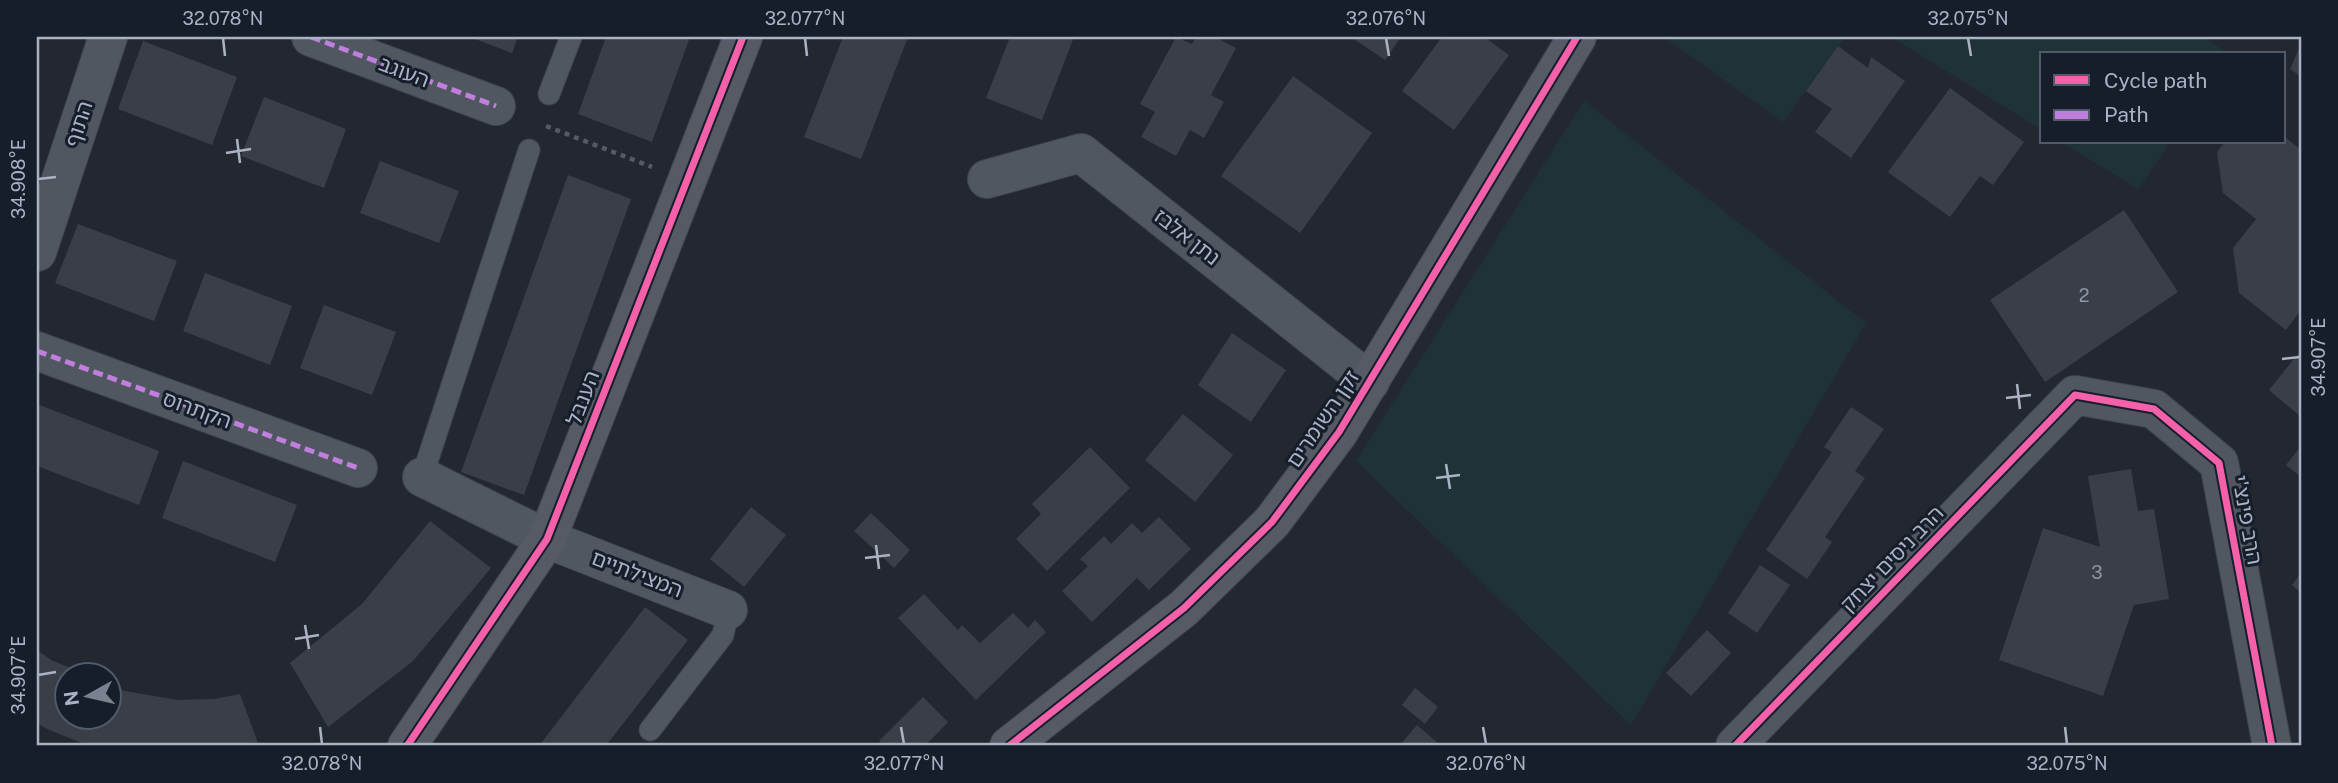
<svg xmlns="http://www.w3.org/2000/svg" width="2338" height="783" font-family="'Public Sans','Noto Sans Hebrew',sans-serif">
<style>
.green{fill:#1f3236}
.building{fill:#3a3f47}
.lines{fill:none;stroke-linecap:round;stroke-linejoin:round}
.lane-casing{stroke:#40444b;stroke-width:23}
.street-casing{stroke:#40444b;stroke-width:40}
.secondary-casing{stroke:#40444b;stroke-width:40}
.path{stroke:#555b63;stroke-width:4.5;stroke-dasharray:5 5;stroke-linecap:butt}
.lane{stroke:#515760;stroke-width:21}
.street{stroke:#515760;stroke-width:38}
.secondary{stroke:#555a64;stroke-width:38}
.quiet{stroke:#c07fdc;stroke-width:5;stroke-dasharray:10 5;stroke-linecap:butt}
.cycleway-casing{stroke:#161e2b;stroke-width:11}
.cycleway{stroke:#f560ab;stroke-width:7}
.ticks{fill:none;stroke:#a9b3c5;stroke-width:2.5}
.labels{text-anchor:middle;stroke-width:6;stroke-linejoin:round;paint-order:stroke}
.number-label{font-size:18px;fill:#8d96a6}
.street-label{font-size:21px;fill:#a9b3c5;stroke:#161e2b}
.neatline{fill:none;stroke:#a9b3c5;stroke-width:2.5}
.ticks-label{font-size:18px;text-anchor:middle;fill:#a9b3c5}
</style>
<rect width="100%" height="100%" fill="#232830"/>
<path class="green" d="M 1664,37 L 1845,37 L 1783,122 Z
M 1891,37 L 2203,37 L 2230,54 L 2042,54 L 2042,130 Z
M 1584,101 L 1866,323 L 1631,725 L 1356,461 Z
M 2061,142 L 2171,142 L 2138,189 Z"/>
<path class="building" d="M 470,37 L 518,37 L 512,53 Z
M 606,37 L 690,37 L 652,142 L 578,114 Z
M 843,37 L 908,37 L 861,159 L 804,137 Z
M 1010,37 L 1074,37 L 1042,120 L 986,98 Z
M 1176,37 L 1192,44 L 1196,37 L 1215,37 L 1236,48 L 1211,95 L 1224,102 L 1204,138 L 1190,130 L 1176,156 L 1141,137 L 1155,112 L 1140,104 Z
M 1351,37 L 1401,37 L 1385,60 Z
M 1442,37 L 1484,37 L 1509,55 L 1454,130 L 1402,91 Z
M 143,41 L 237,77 L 212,145 L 118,109 Z
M 2301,44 L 2301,77 L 2290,69 Z
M 1838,46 L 1868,68 L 1871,57 L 1905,81 L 1851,158 L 1815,132 L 1832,109 L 1806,91 Z
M 1293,76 L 1372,133 L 1300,233 L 1221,176 Z
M 1950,88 L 2024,142 L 1993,185 L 1980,176 L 1950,217 L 1888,172 Z
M 264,97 L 346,129 L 324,188 L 241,156 Z
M 2284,136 L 2301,150 L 2301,310 L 2286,330 L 2239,293 L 2233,248 L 2256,219 L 2223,193 L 2217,152 L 2225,142 L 2284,142 Z
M 380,161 L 459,191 L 439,243 L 360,213 Z
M 568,175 L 631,199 L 524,495 L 461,472 Z
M 2124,210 L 2178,292 L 2045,382 L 1990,300 Z
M 78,224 L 177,261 L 154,321 L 55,283 Z
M 205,273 L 292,306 L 270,365 L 183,331 Z
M 324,305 L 396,332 L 372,395 L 300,368 Z
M 1232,333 L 1286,370 L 1251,422 L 1198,385 Z
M 2301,350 L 2301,417 L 2269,390 Z
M 37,404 L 159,451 L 139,505 L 37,466 Z
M 1851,407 L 1884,429 L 1855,471 L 1865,478 L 1825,537 L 1832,542 L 1807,579 L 1766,550 L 1832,452 L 1824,447 Z
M 1183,414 L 1233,455 L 1195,502 L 1145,460 Z
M 2301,446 L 2301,477 L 2286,465 Z
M 1090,447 L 1130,488 L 1047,571 L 1016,539 L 1041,514 L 1032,504 Z
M 183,461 L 297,505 L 275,562 L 162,518 Z
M 2131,469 L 2138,511 L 2154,509 L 2169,599 L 2134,605 L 2103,696 L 1999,660 L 2043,528 L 2100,547 L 2088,476 Z
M 751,507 L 786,535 L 744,587 L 710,559 Z
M 871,513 L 910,550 L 894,568 L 854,531 Z
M 1159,517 L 1191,549 L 1149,590 L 1137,578 L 1092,622 L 1062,591 L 1088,566 L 1080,559 L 1104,536 L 1111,544 L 1132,523 L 1142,533 Z
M 430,521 L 491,568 L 413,661 L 328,727 L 290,663 L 362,604 Z
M 1760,565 L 1790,585 L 1757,633 L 1728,613 Z
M 2301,573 L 2301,593 L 2292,585 Z
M 924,594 L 958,630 L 962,625 L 980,643 L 1013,613 L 1028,628 L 1035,620 L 1046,632 L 976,700 L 898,618 Z
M 645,607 L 688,640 L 608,743 L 612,746 L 539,746 Z
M 1707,630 L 1731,653 L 1691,696 L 1666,673 Z
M 37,650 L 51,660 L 85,674 L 66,674 L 66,716 L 108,716 L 108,684 L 125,691 L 178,700 L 214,699 L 240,694 L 259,746 L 89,746 L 47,729 L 37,723 Z
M 1415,688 L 1438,707 L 1425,724 L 1402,705 Z
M 923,697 L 948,722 L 925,746 L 884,746 L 879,741 Z
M 1417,725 L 1441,746 L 1399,746 Z"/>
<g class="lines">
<defs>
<path id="lane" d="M 549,94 L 571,37
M 422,477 L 529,150
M 650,730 L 723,635 L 728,610"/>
<path id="street" d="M 311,37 L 496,106
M 987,179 L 1081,153 L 1370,382
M 37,252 L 108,37
M 37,351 L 358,468
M 422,477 L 547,539 L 728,610
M 1735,746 L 2075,395 L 2154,409 L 2219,463 L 2272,746"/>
<path id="secondary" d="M 407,746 L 547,539 L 743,37
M 1009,746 L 1184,608 L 1272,522 L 1339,432 L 1577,37"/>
</defs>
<use href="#lane" class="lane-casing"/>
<use href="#street" class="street-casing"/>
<use href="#secondary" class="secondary-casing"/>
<path class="path" d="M 546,126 L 652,167"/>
<use href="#lane" class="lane"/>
<use href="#street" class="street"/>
<use href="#secondary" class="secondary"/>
<path class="quiet" d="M 311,37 L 496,106
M 37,351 L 358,468"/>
<defs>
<path id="cycleway" d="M 407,746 L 547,539 L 743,37
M 1009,746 L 1184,608 L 1272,522 L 1339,432 L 1577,37
M 1735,746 L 2075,395 L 2154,409 L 2219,463 L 2272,746"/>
</defs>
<use href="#cycleway" class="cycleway-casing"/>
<use href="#cycleway" class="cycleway"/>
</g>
<path class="ticks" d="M 223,38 L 225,56M 805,38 L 807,56M 1386,38 L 1389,56M 1968,38 L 1971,56M 237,139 L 240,163M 226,153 L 251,149M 38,179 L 56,177M 2282,359 L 2300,357M 2017,384 L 2020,409M 2006,398 L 2031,395M 1446,464 L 1450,489M 1436,478 L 1460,475M 876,545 L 879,569M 865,558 L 890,555M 305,625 L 309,649M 295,639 L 319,635M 38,675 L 56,672M 320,727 L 322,744M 901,727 L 904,744M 1483,727 L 1486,744M 2065,727 L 2067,744"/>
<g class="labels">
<g class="number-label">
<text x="2084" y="302">2</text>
<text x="2097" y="579">3</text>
</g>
<g class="street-label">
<text transform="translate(404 72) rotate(21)" y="7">העוגב</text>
<text transform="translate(79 124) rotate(-72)" y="7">התוף</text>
<text transform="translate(1187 237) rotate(38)" y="7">נתן אלבז</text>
<text transform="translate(583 398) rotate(-69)" y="7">הענבל</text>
<text transform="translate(197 410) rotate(20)" y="7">הקתרוס</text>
<text transform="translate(1323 419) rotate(-56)" y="7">זקן השומרים</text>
<text transform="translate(2247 520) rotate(80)" y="7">הרב פינצ'י</text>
<text transform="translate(1892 559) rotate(-46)" y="7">הרב ניסים יצחק</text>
<text transform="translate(637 574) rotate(21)" y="7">המצילתיים</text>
</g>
</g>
<rect width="2338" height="783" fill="none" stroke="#161e2b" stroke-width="77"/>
<rect x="2040" y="52" width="245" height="91" fill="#161e2b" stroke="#515a69" stroke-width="2"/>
<rect x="2054" y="75" width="35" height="10" fill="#f560ab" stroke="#515a69" stroke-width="2"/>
<text x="2104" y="88" font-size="21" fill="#a9b3c5">Cycle path</text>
<rect x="2054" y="110" width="35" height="10" fill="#c07fdc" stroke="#515a69" stroke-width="2"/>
<text x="2104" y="122" font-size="21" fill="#a9b3c5">Path</text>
<g transform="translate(88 696) rotate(262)"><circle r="33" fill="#161e2b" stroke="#515a69" stroke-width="2"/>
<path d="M0-5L12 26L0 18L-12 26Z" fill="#7a8291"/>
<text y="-10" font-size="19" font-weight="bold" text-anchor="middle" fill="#a9b3c5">N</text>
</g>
<rect x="38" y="38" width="2262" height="706" class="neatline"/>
<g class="ticks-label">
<text x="223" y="25">32.078°N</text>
<text x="805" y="25">32.077°N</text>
<text x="1386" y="25">32.076°N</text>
<text x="1968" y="25">32.075°N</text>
<text transform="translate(19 179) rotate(-90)" y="6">34.908°E</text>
<text transform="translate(2319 357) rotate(-90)" y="6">34.907°E</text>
<text transform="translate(19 675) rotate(-90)" y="6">34.907°E</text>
<text x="322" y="770">32.078°N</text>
<text x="904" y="770">32.077°N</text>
<text x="1486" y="770">32.076°N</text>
<text x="2067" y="770">32.075°N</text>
</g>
</svg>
